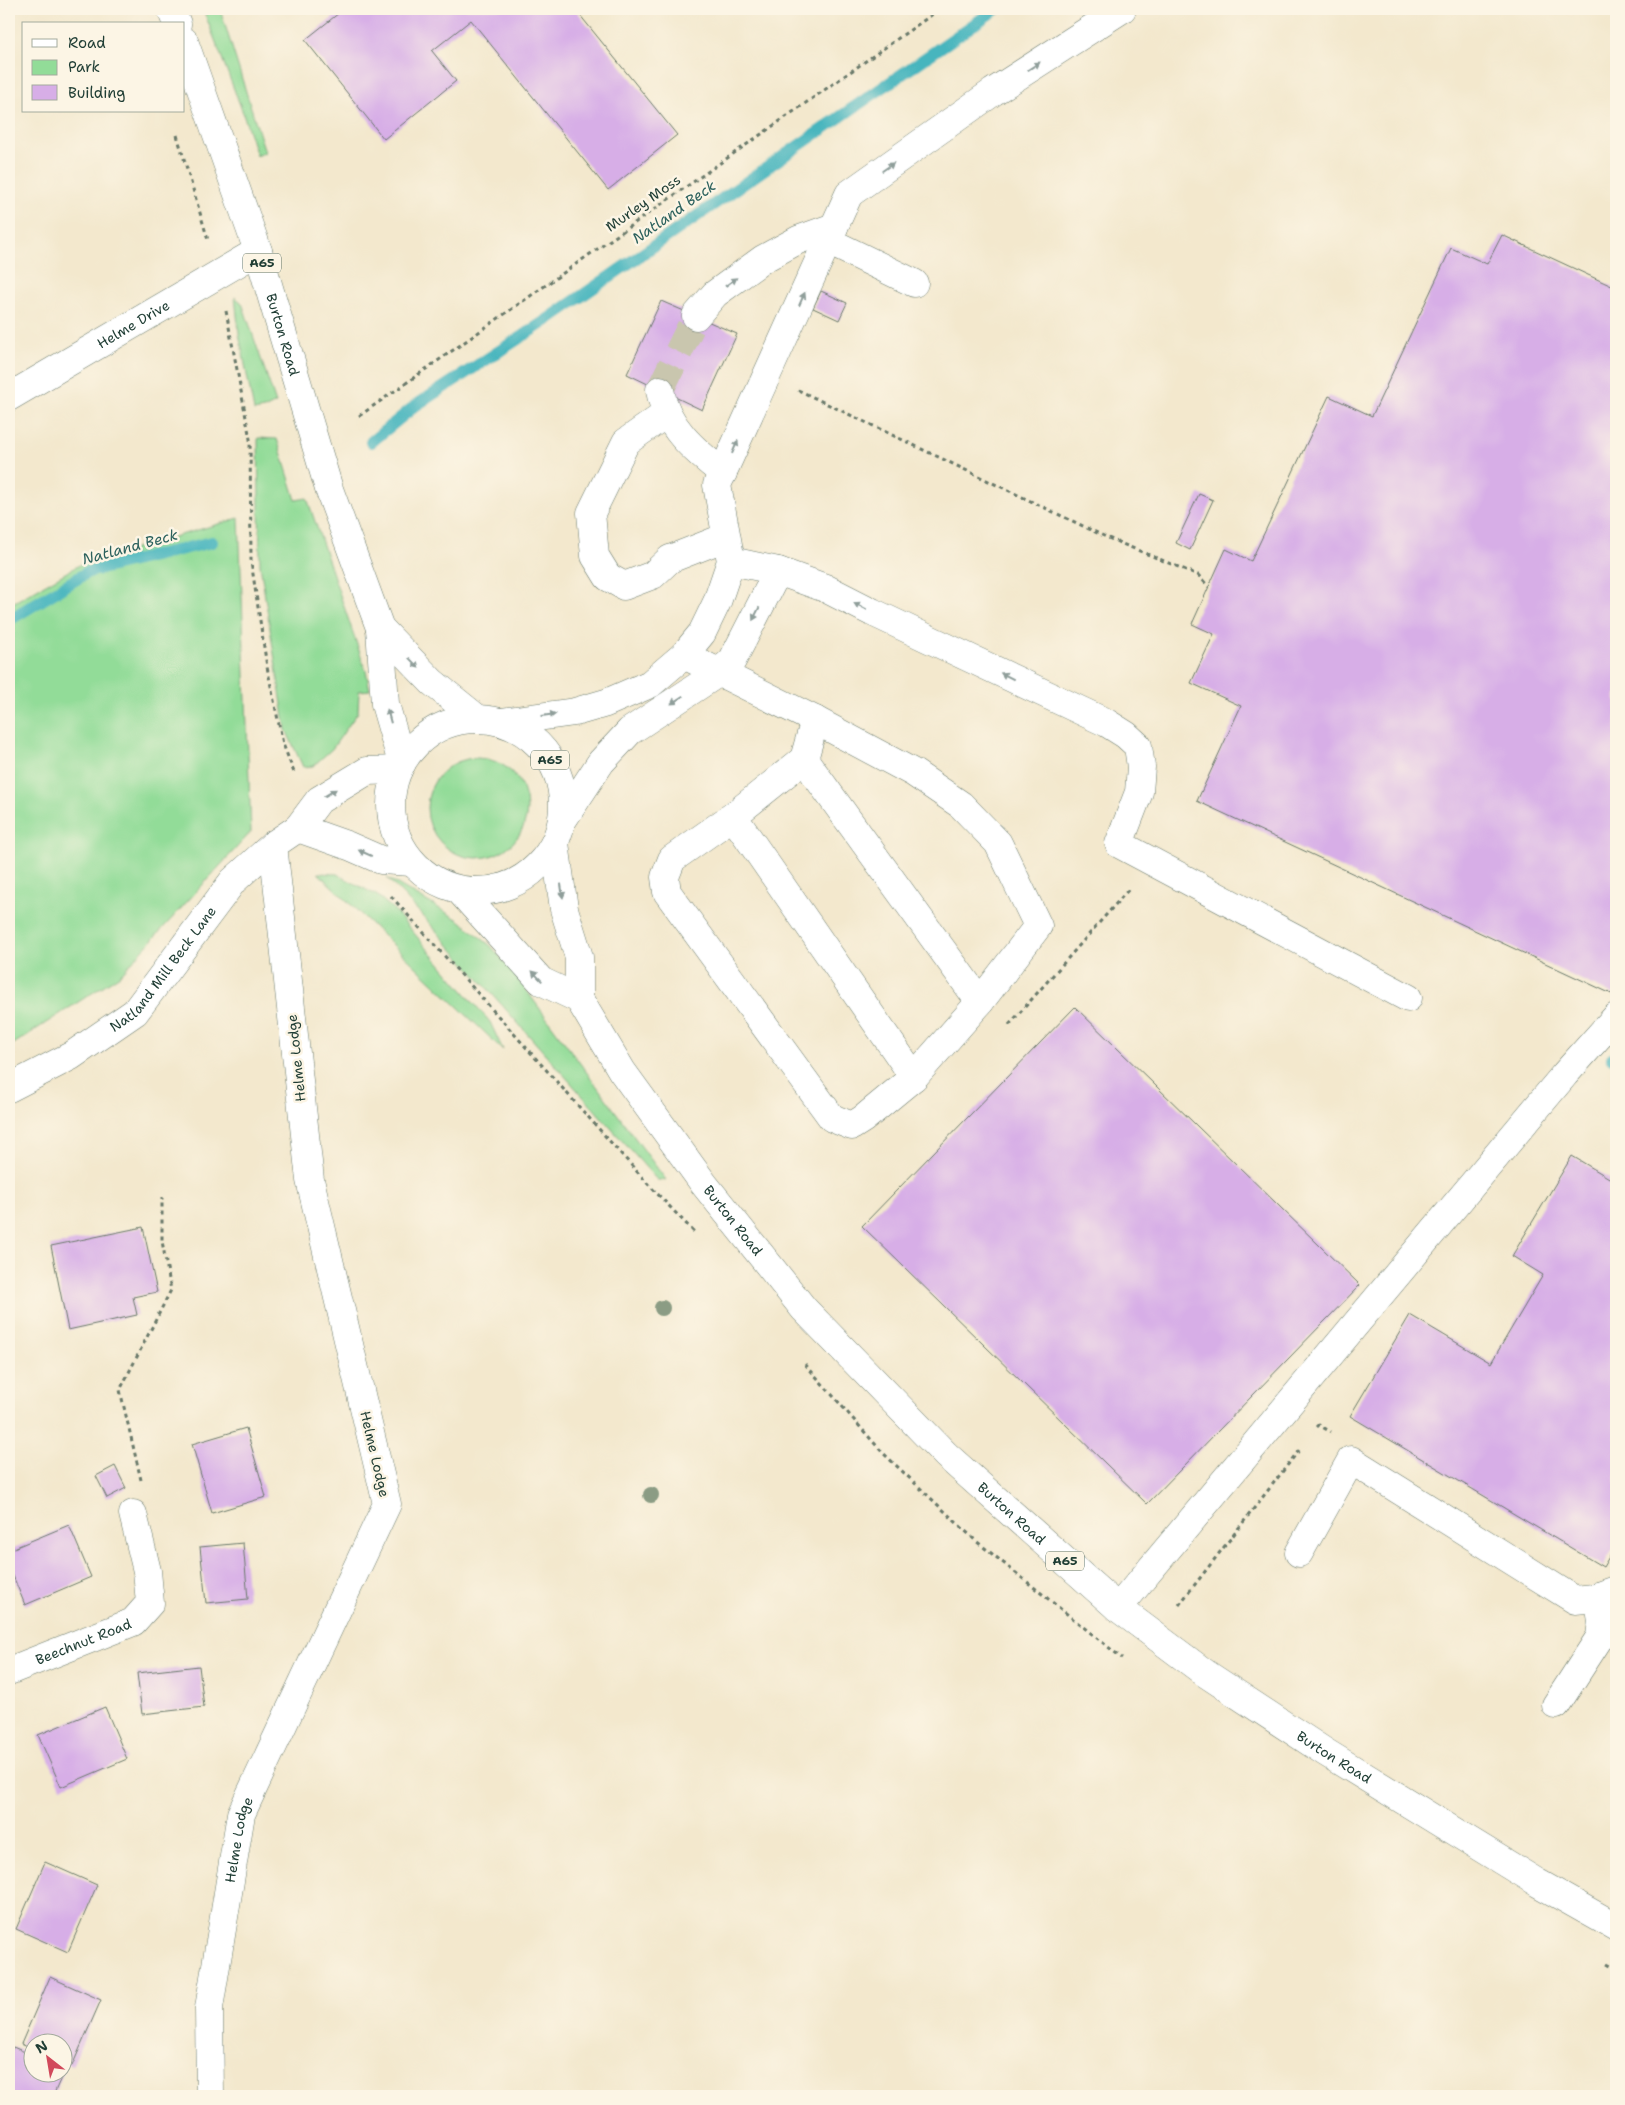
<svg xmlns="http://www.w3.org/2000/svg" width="1625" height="2105" font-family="'Shantell Sans',sans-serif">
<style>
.green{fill:#92dc98;stroke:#588c66}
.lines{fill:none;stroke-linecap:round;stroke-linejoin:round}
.stream{stroke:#46b5be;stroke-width:12}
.building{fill:#d7aee7}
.minor-tunnel{stroke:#c9c6ae;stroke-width:28;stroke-dasharray:28 14;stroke-linecap:butt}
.minor-casing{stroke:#69796a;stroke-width:29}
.major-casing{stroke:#69796a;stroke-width:29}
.path{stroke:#69796a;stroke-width:3;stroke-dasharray:4 4;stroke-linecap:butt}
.minor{stroke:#fff;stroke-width:28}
.major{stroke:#fff;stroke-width:28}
.tree{fill:#8b9c84}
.oneway{fill:#8f9e9a}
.labels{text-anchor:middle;stroke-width:5;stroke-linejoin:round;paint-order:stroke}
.shield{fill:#fcf5e5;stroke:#617469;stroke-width:1}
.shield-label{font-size:12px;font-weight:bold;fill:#1f3d34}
.street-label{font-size:14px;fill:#1f3d34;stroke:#fcf5e5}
.water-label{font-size:15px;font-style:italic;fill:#2b615d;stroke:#fcf5e5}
</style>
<rect width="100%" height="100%" fill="#fcf5e5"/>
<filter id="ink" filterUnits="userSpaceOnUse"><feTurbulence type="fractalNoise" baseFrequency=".02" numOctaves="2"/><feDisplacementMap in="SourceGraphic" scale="10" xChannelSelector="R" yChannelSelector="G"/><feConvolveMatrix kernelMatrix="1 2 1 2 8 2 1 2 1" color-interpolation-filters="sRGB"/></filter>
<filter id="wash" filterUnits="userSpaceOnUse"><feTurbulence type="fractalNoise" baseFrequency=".0096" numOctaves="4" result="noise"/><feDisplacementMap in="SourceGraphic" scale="20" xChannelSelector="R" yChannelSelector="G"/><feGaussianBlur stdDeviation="1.12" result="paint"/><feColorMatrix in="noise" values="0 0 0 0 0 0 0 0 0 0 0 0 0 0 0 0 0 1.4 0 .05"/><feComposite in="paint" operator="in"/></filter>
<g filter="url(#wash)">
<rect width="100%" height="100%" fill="#f3e8cd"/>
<path class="green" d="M 203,9 L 220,9 L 265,152 L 257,156 L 242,110 Z
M 235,297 L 242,303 L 276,403 L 264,409 L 254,411 L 239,334 Z
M 258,438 L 277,439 L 296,500 L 307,498 L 366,671 L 370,690 L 359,691 L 358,712 L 332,749 L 313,766 L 303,767 L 286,730 L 260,565 Z
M 239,518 L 251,832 L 120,975 L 9,1047 L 9,605 L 81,564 Z
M427 808a50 50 0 1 1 100 0a50 50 0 1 1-100 0Z
M 318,873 L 337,874 L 378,896 L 395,911 L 490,1022 L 503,1050 Z
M 387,878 L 459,920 L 491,946 L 515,975 L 666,1180 L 657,1180 L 423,916 Z"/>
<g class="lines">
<path class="stream" d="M 371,442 L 415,406 L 544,322 L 996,9
M 9,620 L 88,572 L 212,542
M 1612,1058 L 1616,1059"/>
</g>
<g id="blocks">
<path class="building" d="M 344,9 L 575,9 L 677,135 L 608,190 L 471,20 L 432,51 L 456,81 L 384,139 L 305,40 Z
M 1502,235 L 1616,288 L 1616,996 L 1197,801 L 1241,706 L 1191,683 L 1214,634 L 1192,624 L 1226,549 L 1251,561 L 1329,396 L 1372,416 L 1451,248 L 1487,264 Z
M 821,291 L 847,303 L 839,320 L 813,308 Z
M 661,301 L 737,334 L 702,410 L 627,374 Z
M 1199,494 L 1213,500 L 1190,550 L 1176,543 Z
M 1075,1007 L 1360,1285 L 1147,1504 L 862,1226 Z
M 1572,1156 L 1616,1182 L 1616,1434 L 1614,1437 L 1616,1438 L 1616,1545 L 1603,1567 L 1350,1416 L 1410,1315 L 1491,1363 L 1543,1275 L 1512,1256 Z
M 143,1227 L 157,1292 L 133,1297 L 137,1315 L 68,1330 L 51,1246 Z
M 246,1428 L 266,1497 L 212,1513 L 192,1444 Z
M 115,1466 L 126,1488 L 107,1498 L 96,1476 Z
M 69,1525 L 91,1577 L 25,1605 L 9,1566 L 9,1550 Z
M 243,1543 L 248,1599 L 206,1603 L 200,1547 Z
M 199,1666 L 204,1707 L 142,1714 L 137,1673 Z
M 105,1707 L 127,1759 L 61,1787 L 38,1735 Z
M 45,1862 L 97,1885 L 68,1952 L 16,1929 Z
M 50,1977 L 101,2000 L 72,2066 L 62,2062 L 62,2042 L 32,2042 L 32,2049 L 21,2044 Z
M 13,2047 L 32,2055 L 32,2072 L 62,2072 L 62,2069 L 65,2069 L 53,2096 L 9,2096 L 9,2056 Z"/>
</g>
</g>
<g filter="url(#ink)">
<use href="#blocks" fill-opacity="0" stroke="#69796a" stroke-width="1"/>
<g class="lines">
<path class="minor-tunnel" d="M 660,390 L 696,316"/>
<defs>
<g id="minor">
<path d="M 828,241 L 914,283"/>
<path d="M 696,316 L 715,294 L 763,259 L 798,240 L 834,227"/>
<path d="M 660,390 C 666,427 695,451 723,473"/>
<path id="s1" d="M 9,397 L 258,251"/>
<path d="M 667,413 L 626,442 L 591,513 L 595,556 L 608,577 L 624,586 L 653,575 L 670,559 L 726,537"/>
<path d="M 731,561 L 778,571 L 825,588 L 872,612 L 1107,723 L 1126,735 L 1138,746 L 1141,767 L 1139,792 L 1119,844 L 1408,998"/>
<path d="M 684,655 L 815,720 L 914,773 L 961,805 L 998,843 L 1038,926 L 980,1002 L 804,759"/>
<path d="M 501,722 L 575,712 L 606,703 L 650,684 L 684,655 L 702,633 L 717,602 L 731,561 L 717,485 L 849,194 L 993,92 L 1122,9"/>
<path d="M 733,816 L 672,859 L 665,877 L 667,892 L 832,1118 L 852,1126 L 863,1119 L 914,1077 L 733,816 L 804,759 L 815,720"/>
<path d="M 564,818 L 601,762 L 630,731 L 718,673 L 732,661 L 778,571"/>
<path d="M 298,828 L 349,846 L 381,860 L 412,862"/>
<path d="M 914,1077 L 980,1002"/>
<path id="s2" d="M 9,1088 L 71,1056 L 135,1012 L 233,881 L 273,845 L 298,828 L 319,800 L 367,771 L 398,770"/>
<path d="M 1299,1553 L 1351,1460 L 1575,1600 L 1594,1598 L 1616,1590"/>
<path d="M 1118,1608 L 1565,1074 L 1616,1017"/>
<path id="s3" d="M 9,1671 L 133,1622 L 150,1603 L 147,1571 L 133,1514"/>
<path d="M 1556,1705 L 1600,1637 L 1602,1621 L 1598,1596"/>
<path id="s4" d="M 210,2096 L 209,2008 L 241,1814 L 387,1504 L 310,1180 L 273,845"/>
</g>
<g id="major">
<path d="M 171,9 L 177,24"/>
<path id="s5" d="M 184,41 L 258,251 L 329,489 L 380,628 L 385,704 L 402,763"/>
<path d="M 380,628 L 432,682 L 478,719"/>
<circle cx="477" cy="805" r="86"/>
<path id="s6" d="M 555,843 L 564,909 L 579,957 L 579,999 L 622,1071 L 704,1184 L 804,1309 L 946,1455 L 1118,1608 L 1205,1673 L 1325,1752 L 1538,1883 L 1616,1927"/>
<path d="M 459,890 L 541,981 L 579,999"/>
</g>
</defs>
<use href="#minor" class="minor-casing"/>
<use href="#major" class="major-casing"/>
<path class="path" d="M 177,135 L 208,240
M 226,311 L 250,439 L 251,561 L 267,667 L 283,744 L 295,775
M 798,390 L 1108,538 L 1198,575 L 1209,587
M 359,416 L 940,9
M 391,896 L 648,1184 L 695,1233
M 1009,1025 L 1129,889
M 805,1364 L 883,1453 L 976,1541 L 1122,1658
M 1317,1427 L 1319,1425 L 1331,1432
M 141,1480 L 120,1390 L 171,1290 L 162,1241 L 162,1197
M 1179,1605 L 1300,1449
M 1608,1963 L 1616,1967"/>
<use href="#minor" class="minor"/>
<use href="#major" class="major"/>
</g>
<g class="tree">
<circle cx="662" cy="1308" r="8"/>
<circle cx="651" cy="1495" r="8"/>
</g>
<defs><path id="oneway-solid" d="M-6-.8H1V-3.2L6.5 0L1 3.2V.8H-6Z" transform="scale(1.25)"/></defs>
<g class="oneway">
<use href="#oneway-solid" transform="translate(1034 66) rotate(-33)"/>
<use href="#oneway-solid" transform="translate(888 167) rotate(-35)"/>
<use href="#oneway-solid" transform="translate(731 282) rotate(-36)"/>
<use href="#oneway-solid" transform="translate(802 299) rotate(-66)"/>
<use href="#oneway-solid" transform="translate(735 447) rotate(-66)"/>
<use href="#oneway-solid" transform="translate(860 606) rotate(-153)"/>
<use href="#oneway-solid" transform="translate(756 614) rotate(117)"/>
<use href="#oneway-solid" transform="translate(414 663) rotate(46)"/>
<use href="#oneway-solid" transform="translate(1007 676) rotate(-154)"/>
<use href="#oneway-solid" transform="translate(677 700) rotate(146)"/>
<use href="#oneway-solid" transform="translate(549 715) rotate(-8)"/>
<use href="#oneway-solid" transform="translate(389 716) rotate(-105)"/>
<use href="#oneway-solid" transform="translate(330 793) rotate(-31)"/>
<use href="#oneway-solid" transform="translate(365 853) rotate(-156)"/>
<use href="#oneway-solid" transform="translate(562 891) rotate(82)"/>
<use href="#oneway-solid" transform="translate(537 976) rotate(-134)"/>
</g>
</g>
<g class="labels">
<g class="shield">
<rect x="243" y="253.5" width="38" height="19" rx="4"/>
<rect x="531" y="750.5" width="38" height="19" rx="4"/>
<rect x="1046" y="1551.5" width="38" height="19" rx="4"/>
</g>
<g class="shield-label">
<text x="262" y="267">A65</text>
<text x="550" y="764">A65</text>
<text x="1065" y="1565">A65</text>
</g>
<g class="street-label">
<text transform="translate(643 203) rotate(-35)" y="5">Murley Moss</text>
<text dy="5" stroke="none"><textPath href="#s1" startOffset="144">Helme Drive</textPath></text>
<text dy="5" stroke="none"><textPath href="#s5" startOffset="310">Burton Road</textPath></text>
<text dy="5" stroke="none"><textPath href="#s2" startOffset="198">Natland Mill Beck Lane</textPath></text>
<text transform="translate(296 1058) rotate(-96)" y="5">Helme Lodge</text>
<text dy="5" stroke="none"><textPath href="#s6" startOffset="429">Burton Road</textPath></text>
<text transform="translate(375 1454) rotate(77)" y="5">Helme Lodge</text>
<text dy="5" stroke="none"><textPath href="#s6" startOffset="834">Burton Road</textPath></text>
<text dy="5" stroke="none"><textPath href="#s3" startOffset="80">Beechnut Road</textPath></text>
<text dy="5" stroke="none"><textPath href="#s6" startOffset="1239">Burton Road</textPath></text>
<text dy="5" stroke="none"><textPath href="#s4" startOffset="259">Helme Lodge</textPath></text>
</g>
<g class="water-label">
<text transform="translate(674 212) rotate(-35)" y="5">Natland Beck</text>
<text transform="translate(130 547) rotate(-15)" y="5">Natland Beck</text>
</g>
</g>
<rect width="1625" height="2105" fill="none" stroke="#fcf5e5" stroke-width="30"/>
<rect x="22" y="22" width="162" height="90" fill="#fcf5e5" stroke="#a4ab9e"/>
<rect x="32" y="39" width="25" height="8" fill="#ffffff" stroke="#a4ab9e"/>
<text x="68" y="48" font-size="15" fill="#1f3d34">Road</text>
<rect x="32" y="60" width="25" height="15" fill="#92dc98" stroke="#a4ab9e"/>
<text x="68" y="72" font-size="15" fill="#1f3d34">Park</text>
<rect x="32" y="85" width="25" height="15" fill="#d7aee7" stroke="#a4ab9e"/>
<text x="68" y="98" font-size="15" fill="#1f3d34">Building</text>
<g transform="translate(48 2058) rotate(329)"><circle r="24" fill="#fcf5e5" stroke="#a4ab9e"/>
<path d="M0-4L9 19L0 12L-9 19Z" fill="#d1495b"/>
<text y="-8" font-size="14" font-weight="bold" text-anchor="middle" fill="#1f3d34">N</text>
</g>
</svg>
